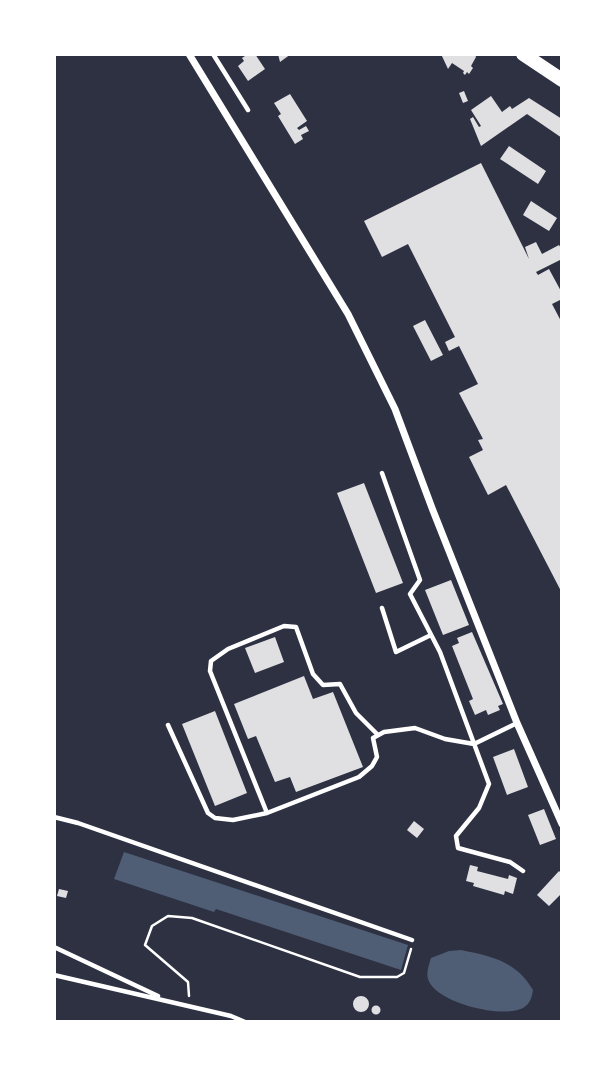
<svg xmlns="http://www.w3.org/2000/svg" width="616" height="1076" font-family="Raleway,sans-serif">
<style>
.water{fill:#4f5d75}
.building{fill:#e0e0e3}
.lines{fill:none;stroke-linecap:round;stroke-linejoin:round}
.path{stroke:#fff;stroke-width:2.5}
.service{stroke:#fff;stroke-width:4.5}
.minor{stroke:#fff;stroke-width:7}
.primary{stroke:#fff;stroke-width:14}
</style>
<rect width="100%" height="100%" fill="#2d3142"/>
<path class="water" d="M 124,852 L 408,945 L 401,970 L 216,909 L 214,912 L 114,879 Z
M 461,950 C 491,956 516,961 533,990 C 532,997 530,1004 523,1008 C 503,1019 435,1003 428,979 C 426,972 429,965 431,958 L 449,951 Z"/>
<path class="building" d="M 248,54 L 255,54 L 265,69 L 248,81 L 238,66 L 244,61 L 242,58 Z
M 278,54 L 291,54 L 280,62 Z
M 441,54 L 475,54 L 476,57 L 471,66 L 473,68 L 469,74 L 467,72 L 465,75 L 463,73 L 464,71 L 452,63 L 448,69 Z
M 464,91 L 468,101 L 463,103 L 459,93 Z
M 290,94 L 307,121 L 297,128 L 299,130 L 306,126 L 309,131 L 301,135 L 303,139 L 295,144 L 278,116 L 281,114 L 274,103 Z
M 491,96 L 502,112 L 510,106 L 512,109 L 529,98 L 562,119 L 562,138 L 527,114 L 481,146 L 470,119 L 473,117 L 479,127 L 481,126 L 471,110 Z
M 509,146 L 546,171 L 538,184 L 500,159 Z
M 481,163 L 529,259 L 525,247 L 536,242 L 542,254 L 559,245 L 562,250 L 562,259 L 536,272 L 538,275 L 549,269 L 562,293 L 562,299 L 552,304 L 562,323 L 562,593 L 506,485 L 488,495 L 469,457 L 483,450 L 478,440 L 483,439 L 459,393 L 478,384 L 459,346 L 449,351 L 445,342 L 455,337 L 408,244 L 382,257 L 364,221 Z
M 531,201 L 557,218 L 549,231 L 523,215 Z
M 425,320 L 443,355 L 431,361 L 413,326 Z
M 364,483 L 403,583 L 376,593 L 337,493 Z
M 451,580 L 469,625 L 443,635 L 425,590 Z
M 472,632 L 503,704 L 498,706 L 500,710 L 488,715 L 486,710 L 475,715 L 469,701 L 473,699 L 452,646 L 459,643 L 457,638 Z
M 275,637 L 284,662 L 255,673 L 245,648 Z
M 304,676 L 313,699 L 333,692 L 363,767 L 296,792 L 290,777 L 275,782 L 256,736 L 248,739 L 234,704 Z
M 215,711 L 247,793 L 215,806 L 182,724 Z
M 514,749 L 528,787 L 507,795 L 493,757 Z
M 544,809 L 556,839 L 540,845 L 528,815 Z
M 414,821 L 424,829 L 417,838 L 407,830 Z
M 470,865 L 478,867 L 477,871 L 508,879 L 509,875 L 517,878 L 513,894 L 505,891 L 504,895 L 473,886 L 474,883 L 466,881 Z
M 559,871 L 562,874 L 562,893 L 549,906 L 537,895 Z
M 59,889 L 68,891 L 66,898 L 57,896 Z
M353 1004a8 8 0 1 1 16 0a8 8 0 1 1-16 0Z
M371.5 1010a4.5 4.5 0 1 1 9 0a4.5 4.5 0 1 1-9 0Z"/>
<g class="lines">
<path class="path" d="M 189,996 L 188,982 L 145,945 L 152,926 L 168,916 L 192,918 L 360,977 L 397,977 L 404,973 L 411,949"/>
<path class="service" d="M 213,54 L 248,110
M 382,473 L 420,580 L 410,594 L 440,652 L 489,784 L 479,808 L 456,836 L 458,848 L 510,862 L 523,871
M 382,608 L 396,652 L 431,635
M 168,725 L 208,813 L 215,818 L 233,820 L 267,813 L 359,777 L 372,766 L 377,757 L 373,738 L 384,732 L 415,728 L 445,739 L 474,744 L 517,723
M 267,813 L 210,671 L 211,661 L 228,649 L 284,626 L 296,627 L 313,674 L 323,685 L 340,684 L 356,713 L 378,735
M 54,817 L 78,823 L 412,940
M 54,947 L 158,996
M 54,975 L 231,1016 L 245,1022"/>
<path class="minor" d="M 189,54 L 348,314 L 395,409 L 432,508 L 517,723 L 562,824"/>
<path class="primary" d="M 523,54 L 562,80"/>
</g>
<rect width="616" height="1076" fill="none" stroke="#ffffff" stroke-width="112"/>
</svg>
